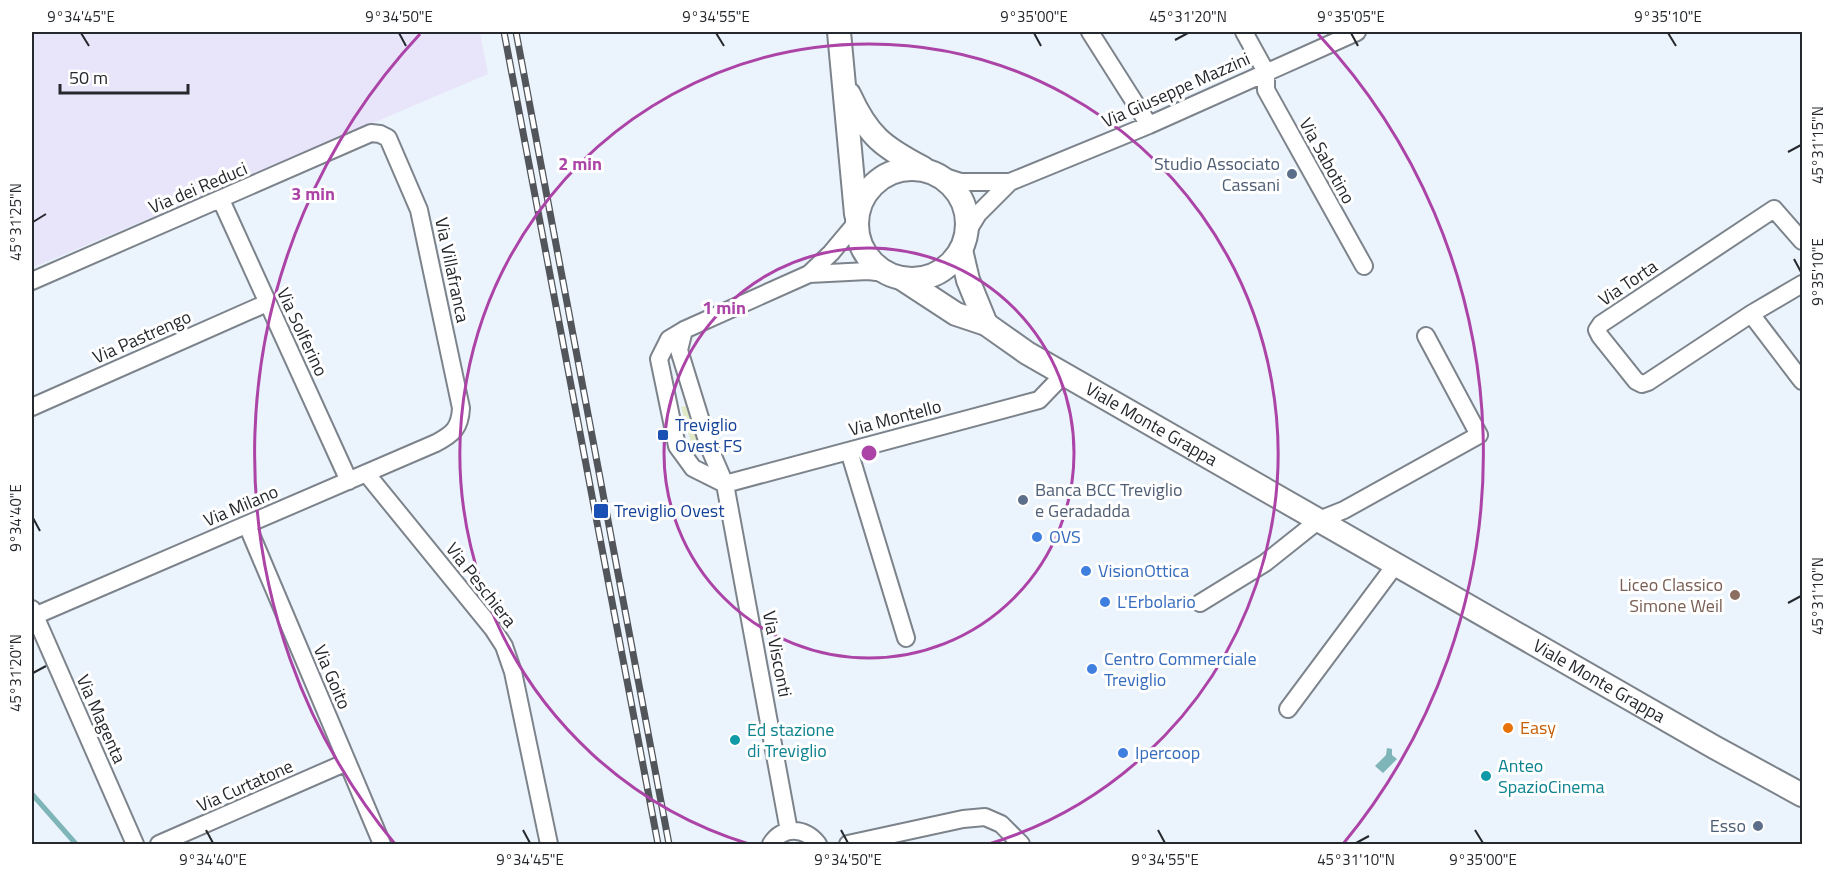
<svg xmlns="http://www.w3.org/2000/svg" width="1834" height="876" font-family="'Titillium Web',sans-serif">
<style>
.industrial{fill:#e8e5fb}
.green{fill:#e1e9c6}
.water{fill:#7eb5b8}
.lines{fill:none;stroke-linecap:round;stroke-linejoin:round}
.stream{stroke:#7eb5b8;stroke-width:5}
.minor-casing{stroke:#7c838b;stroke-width:20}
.secondary-casing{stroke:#7c838b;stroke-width:26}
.minor{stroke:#fff;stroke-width:16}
.secondary{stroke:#fff;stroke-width:22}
.rail-casing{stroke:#52565b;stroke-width:7}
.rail{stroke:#fff;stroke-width:4.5;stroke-dasharray:14;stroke-linecap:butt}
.ticks{fill:none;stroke:#25282c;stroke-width:2}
.ring{fill:none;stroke:#ac44a7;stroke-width:3}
.service-dot{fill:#5c6f8a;stroke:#fff;stroke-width:2}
.transit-dot{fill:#1a4fb4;stroke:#fff;stroke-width:2}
.shop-dot{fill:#3f7fe0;stroke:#fff;stroke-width:2}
.education-dot{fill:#8d6e63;stroke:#fff;stroke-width:2}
.food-dot{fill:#e8710a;stroke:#fff;stroke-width:2}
.culture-dot{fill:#0f9aa8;stroke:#fff;stroke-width:2}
.labels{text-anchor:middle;stroke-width:6;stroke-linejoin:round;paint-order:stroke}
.street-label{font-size:18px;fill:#25282c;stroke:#fff}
.service-label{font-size:18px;fill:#4e5e75;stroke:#fff;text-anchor:end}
.transit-label{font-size:18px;fill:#164399;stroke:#fff;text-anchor:start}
.shop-label{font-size:18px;fill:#366cbe;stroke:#fff;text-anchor:start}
.education-label{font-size:18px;fill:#785e54;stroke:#fff;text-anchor:end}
.food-label{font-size:18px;fill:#c56008;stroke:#fff;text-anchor:start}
.culture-label{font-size:18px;fill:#0d838f;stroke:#fff;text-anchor:start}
.centre{fill:#ac44a7;stroke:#fff;stroke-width:3}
.ring-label{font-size:18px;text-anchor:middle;font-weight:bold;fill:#ac44a7;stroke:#fff;stroke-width:6;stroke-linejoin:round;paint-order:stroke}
.neatline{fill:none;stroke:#25282c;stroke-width:2}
.ticks-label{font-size:15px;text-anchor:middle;fill:#25282c}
</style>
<rect width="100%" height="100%" fill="#ebf3fc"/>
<path class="industrial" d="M 32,32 L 480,32 L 488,74 L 32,268 Z"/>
<path class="green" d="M 686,406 L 698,443 L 697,448 L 692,446 L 681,407 Z"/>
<path class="water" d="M 1387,748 L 1392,749 L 1392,755 L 1397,759 L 1383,773 L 1375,766 L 1386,755 Z"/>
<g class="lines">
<path class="stream" d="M 32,794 L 76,844"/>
<defs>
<path id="minor" d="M 1090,32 L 1149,125
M 1244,32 L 1266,72 L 1266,90 L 1364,266
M 939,175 L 961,182 L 1010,182
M 221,200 L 349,481
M 967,232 L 978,214 L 1010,182 L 1149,125 L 1357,32
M 1802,241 L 1774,209 L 1601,324 L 1597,330 L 1600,336 L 1636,381 L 1642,384 L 1648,382 L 1751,314 L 1802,284
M 809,274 L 868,271 L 885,273
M 32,281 L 371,133 L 380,134 L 388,138 L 419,210 L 461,408 C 460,428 453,434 436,443 L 32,617
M 1751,314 L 1802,381
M 684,330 L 679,350 L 709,447 L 725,484 L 789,831
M 32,407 L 267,303
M 849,451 L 906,638
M 366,473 L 493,629 L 504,646 L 513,672 L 549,844
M 725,484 L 693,468 L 677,446 L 659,359 L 669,339 L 684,330 L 809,274 L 831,253 L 857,222
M 725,484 L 1039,400 L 1064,374
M 247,525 L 382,844
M 1200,603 L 1265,563 L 1319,520 L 1344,510 L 1479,435 L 1426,336
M 32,609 L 135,844
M 1288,709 L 1396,564
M 159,844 L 347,762
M 771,844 C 783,826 805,827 818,844
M 848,844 L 963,819 L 985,817 L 1001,824 L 1021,844"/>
<g id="secondary">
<path d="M 839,32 L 856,214"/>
<path d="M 849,94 C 868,136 883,147 923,168"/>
<circle cx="912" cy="224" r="55"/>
<path d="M 961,250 L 968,280 L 986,324"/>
<path id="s1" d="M 901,278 L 956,314 L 986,324 L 1027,353 L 1714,747 L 1802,795"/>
</g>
</defs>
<use href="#minor" class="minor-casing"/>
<use href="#secondary" class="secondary-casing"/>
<use href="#minor" class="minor"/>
<use href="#secondary" class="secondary"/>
<defs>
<path id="rail" d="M 504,32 L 658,844
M 516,32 L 669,844"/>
</defs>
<use href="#rail" class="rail-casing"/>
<use href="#rail" class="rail"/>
</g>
<path class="ticks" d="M 81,33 L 89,46M 399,33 L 406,46M 716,33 L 724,46M 1034,33 L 1041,46M 1351,33 L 1358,46M 1668,33 L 1676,46M 1175,40 L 1188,33M 1788,152 L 1801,145M 33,222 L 46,214M 1794,259 L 1801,272M 33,518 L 40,531M 1788,603 L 1801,596M 33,673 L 46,666M 206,830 L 213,843M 523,830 L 530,843M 841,830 L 848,843M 1158,830 L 1165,843M 1475,830 L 1483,843M 1356,843 L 1369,836"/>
<g class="ring">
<circle cx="869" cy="453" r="205"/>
<path d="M749 844A409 409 0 1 1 989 844"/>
<path d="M395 844A614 614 0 0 1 420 34M1318 34A614 614 0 0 1 1343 844"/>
</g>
<g class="service-dot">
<circle cx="1292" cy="174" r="6"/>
<circle cx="1023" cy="500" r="6"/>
<circle cx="1758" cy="826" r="6"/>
</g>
<g class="transit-dot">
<rect x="657" y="429" width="12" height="12" rx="3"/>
<rect x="593" y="503" width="16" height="16" rx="3"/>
</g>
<g class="shop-dot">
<circle cx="1037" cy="537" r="6"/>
<circle cx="1086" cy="571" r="6"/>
<circle cx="1105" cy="602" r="6"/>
<circle cx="1092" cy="669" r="6"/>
<circle cx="1123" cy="753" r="6"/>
</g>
<circle class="education-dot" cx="1735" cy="595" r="6"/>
<circle class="food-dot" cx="1508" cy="728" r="6"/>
<g class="culture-dot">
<circle cx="735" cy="740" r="6"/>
<circle cx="1486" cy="776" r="6"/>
</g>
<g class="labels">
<g class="street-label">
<text transform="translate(1176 90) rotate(-24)" y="6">Via Giuseppe Mazzini</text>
<text transform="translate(1327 161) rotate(61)" y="6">Via Sabotino</text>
<text transform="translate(198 188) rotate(-23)" y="6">Via dei Reduci</text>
<text transform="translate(452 270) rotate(78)" y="6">Via Villafranca</text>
<text transform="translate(1628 283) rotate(-34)" y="6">Via Torta</text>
<text transform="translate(302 332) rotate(65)" y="6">Via Solferino</text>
<text transform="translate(142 337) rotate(-24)" y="6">Via Pastrengo</text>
<text transform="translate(895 418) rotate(-15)" y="6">Via Montello</text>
<text dy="6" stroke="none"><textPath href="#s1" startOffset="291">Viale Monte Grappa</textPath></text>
<text transform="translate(241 506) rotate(-23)" y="6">Via Milano</text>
<text transform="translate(481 585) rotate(52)" y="6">Via Peschiera</text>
<text transform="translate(777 654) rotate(79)" y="6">Via Visconti</text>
<text transform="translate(332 677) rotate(67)" y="6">Via Goito</text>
<text dy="6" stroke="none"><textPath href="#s1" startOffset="807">Viale Monte Grappa</textPath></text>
<text transform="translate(101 719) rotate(66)" y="6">Via Magenta</text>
<text transform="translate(245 786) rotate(-24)" y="6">Via Curtatone</text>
</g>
<g class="service-label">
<text x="1280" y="170">Studio Associato<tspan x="1280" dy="21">Cassani</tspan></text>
<text x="1035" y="496" text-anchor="start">Banca BCC Treviglio<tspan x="1035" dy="21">e Geradadda</tspan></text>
<text x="1746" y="832">Esso</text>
</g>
<g class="transit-label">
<text x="675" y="431">Treviglio<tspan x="675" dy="21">Ovest FS</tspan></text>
<text x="614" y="517">Treviglio Ovest</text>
</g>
<g class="shop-label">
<text x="1049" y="543">OVS</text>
<text x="1098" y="577">VisionOttica</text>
<text x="1117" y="608">L'Erbolario</text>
<text x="1104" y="665">Centro Commerciale<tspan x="1104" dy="21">Treviglio</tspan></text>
<text x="1135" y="759">Ipercoop</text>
</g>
<g class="education-label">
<text x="1723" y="591">Liceo Classico<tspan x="1723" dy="21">Simone Weil</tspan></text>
</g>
<g class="food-label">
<text x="1520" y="734">Easy</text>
</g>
<g class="culture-label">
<text x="747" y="736">Ed stazione<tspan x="747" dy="21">di Treviglio</tspan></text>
<text x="1498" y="772">Anteo<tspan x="1498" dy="21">SpazioCinema</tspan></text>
</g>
</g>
<circle cx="869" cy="453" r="9" class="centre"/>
<g class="ring-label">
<text x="580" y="170">2 min</text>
<text x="313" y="200">3 min</text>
<text x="724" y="314">1 min</text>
</g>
<rect width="1834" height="876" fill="none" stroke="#ffffff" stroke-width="66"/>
<path d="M60 84v9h128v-9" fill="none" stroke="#25282c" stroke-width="3"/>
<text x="69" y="84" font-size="18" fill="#25282c" stroke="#ffffff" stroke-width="4.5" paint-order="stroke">50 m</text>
<rect x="33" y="33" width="1768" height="810" class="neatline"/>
<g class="ticks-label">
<text x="81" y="22">9°34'45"E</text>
<text x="399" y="22">9°34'50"E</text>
<text x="716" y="22">9°34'55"E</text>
<text x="1034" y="22">9°35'00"E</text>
<text x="1188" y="22">45°31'20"N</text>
<text x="1351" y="22">9°35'05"E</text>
<text x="1668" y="22">9°35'10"E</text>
<text transform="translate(1818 145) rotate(-90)" y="5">45°31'15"N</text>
<text transform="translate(16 222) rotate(-90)" y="5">45°31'25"N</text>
<text transform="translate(1818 272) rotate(-90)" y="5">9°35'10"E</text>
<text transform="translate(16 518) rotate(-90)" y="5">9°34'40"E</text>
<text transform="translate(1818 596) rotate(-90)" y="5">45°31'10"N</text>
<text transform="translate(16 673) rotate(-90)" y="5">45°31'20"N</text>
<text x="213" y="865">9°34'40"E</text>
<text x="530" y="865">9°34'45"E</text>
<text x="848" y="865">9°34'50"E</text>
<text x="1165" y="865">9°34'55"E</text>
<text x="1356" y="865">45°31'10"N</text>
<text x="1483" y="865">9°35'00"E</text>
</g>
</svg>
